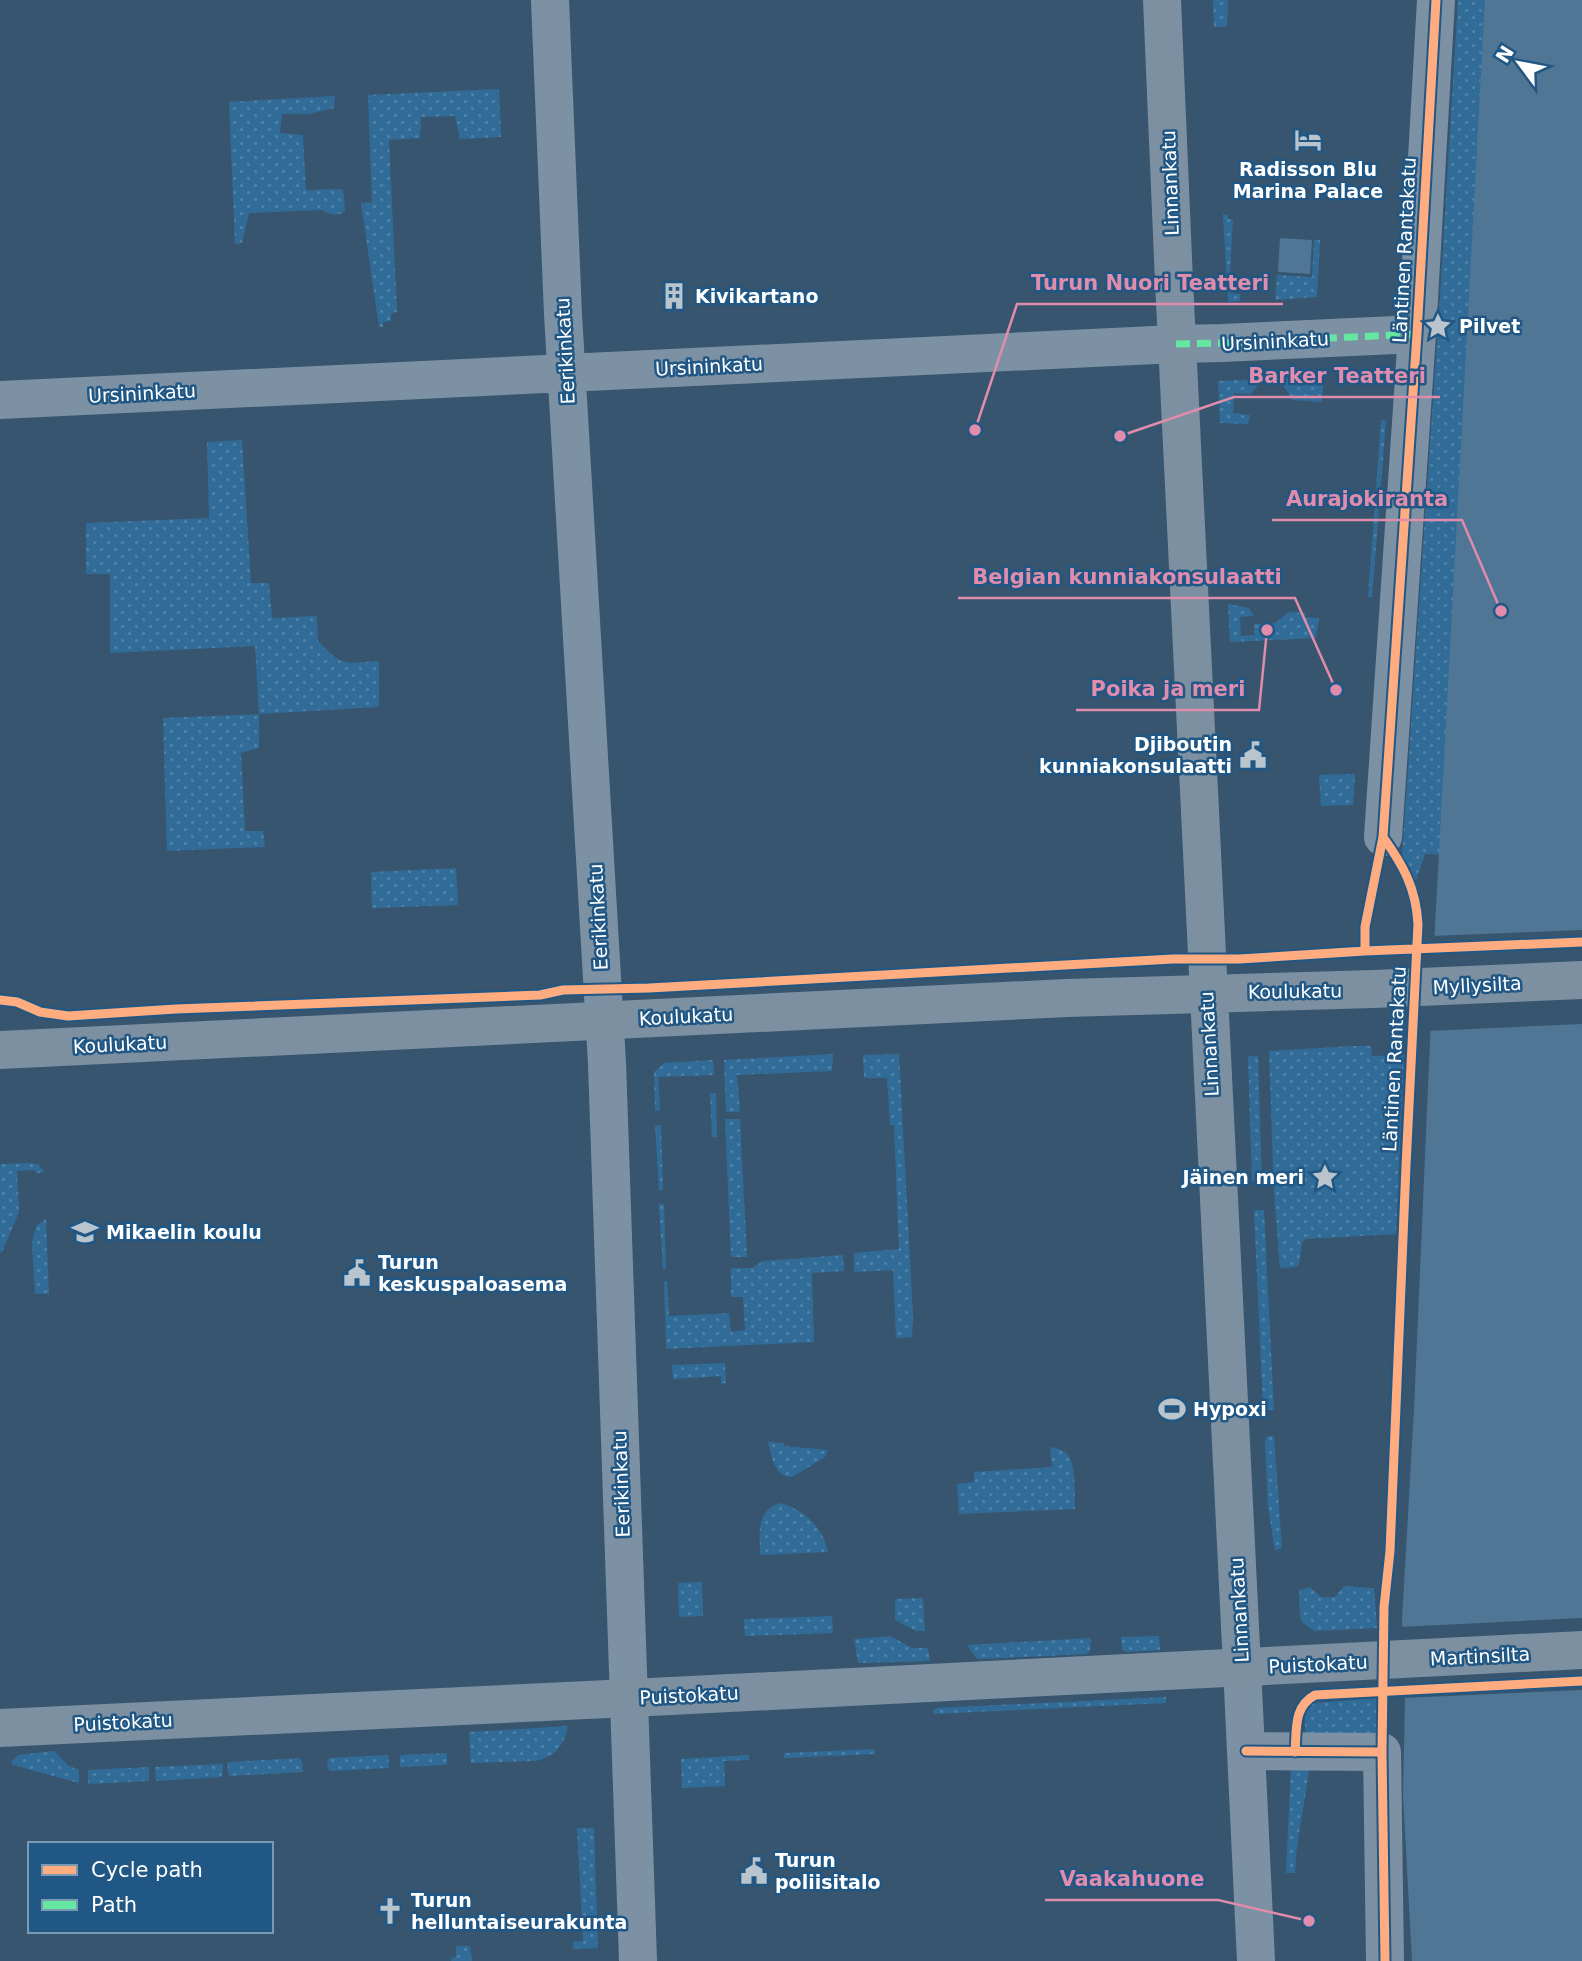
<svg xmlns="http://www.w3.org/2000/svg" width="1582" height="1961" font-family="'DejaVu Sans',sans-serif">
<style>
.grass{fill:url(#grass-dots)}
.water{fill:#507695}
.pier{fill:#37556e}
.lines{fill:none;stroke-linecap:round;stroke-linejoin:round}
.minor{stroke:#7d91a4;stroke-width:38}
.major{stroke:#7c90a1;stroke-width:38}
.quiet{stroke:#66e7a1;stroke-width:7;stroke-dasharray:14 7;stroke-linecap:butt}
.cycleway-casing{stroke:#205784;stroke-width:13}
.cycleway{stroke:#ffac80;stroke-width:9}
.labels{text-anchor:middle;stroke-width:5;stroke-linejoin:round;paint-order:stroke}
.poi-label{font-size:19px;font-weight:bold;fill:#fff;stroke:#205784;text-anchor:start}
.street-label{font-size:19px;fill:#fff;stroke:#205784}
.leader{fill:none;stroke:#e08cad;stroke-width:2.5}
.callout-dot{fill:#e08cad;stroke:#205784;stroke-width:2.5}
.callout-label{font-size:21px;text-anchor:middle;font-weight:bold;fill:#e08cad;stroke:#205784;stroke-width:5;stroke-linejoin:round;paint-order:stroke}
</style>
<defs>
<pattern id="grass-dots" width="8" height="8" patternUnits="userSpaceOnUse" patternTransform="scale(1.75)"><rect width="8" height="8" fill="#316c99"/><path d="M2 2h.1M6 6h.1" fill="none" stroke="#5082a8" stroke-width="1.8" stroke-linecap="round"/></pattern>
</defs>
<rect width="100%" height="100%" fill="#37556e"/>
<path class="grass" d="M 1213,0 L 1228,0 L 1227,27 L 1214,27 Z
M 1458,0 L 1582,0 L 1582,863 L 1425,854 L 1416,880 L 1411,880 L 1402,857 L 1440,297 Z
M 499,89 L 501,137 L 460,139 L 455,116 L 421,117 L 420,138 L 389,140 L 397,312 L 391,313 L 391,321 L 383,322 L 383,327 L 379,327 L 361,203 L 372,202 L 368,95 Z
M 335,96 L 334,108 L 309,114 L 282,114 L 280,133 L 303,135 L 306,190 L 342,189 L 344,195 L 345,211 C 338,217 329,215 322,210 L 249,213 L 242,243 L 235,244 L 229,102 Z
M 1223,214 L 1228,215 L 1228,219 L 1233,219 L 1229,293 L 1240,294 L 1240,301 L 1228,302 Z
M 1314,240 L 1320,240 L 1317,297 L 1275,300 L 1277,275 L 1312,277 Z
M 1324,376 L 1322,402 L 1293,400 L 1290,398 C 1284,376 1263,375 1251,394 L 1234,393 L 1233,413 L 1250,415 L 1248,424 L 1220,423 L 1218,381 Z
M 1381,420 L 1386,421 L 1372,597 L 1368,597 Z
M 242,440 L 251,583 L 269,583 L 272,618 L 317,616 L 318,641 C 343,668 344,663 379,661 L 379,707 L 259,714 L 259,748 L 241,753 L 245,831 L 263,831 L 265,847 L 167,851 L 163,718 L 259,714 L 255,646 L 110,653 L 110,574 L 86,574 L 86,523 L 209,518 L 207,442 Z
M 1228,604 L 1249,608 L 1254,616 L 1240,617 L 1241,636 L 1254,635 L 1254,624 L 1275,623 L 1289,612 L 1306,613 L 1305,617 L 1319,618 L 1316,638 L 1230,642 Z
M 1355,774 L 1353,805 L 1321,806 L 1319,775 Z
M 456,868 L 458,905 L 372,908 L 371,872 Z
M 1353,1046 L 1371,1046 L 1372,1056 L 1404,1055 L 1396,1234 L 1306,1239 L 1302,1242 L 1299,1265 L 1295,1267 L 1280,1268 L 1274,1193 L 1269,1051 Z
M 833,1054 L 832,1071 L 737,1075 L 740,1112 L 726,1112 L 724,1060 Z
M 899,1054 L 913,1315 L 912,1337 L 896,1338 L 893,1270 L 854,1272 L 854,1253 L 899,1249 L 894,1125 L 890,1125 L 887,1078 L 864,1078 L 863,1055 Z
M 1248,1056 L 1258,1056 L 1262,1181 L 1252,1181 Z
M 713,1060 L 714,1075 L 658,1077 L 660,1110 L 655,1111 L 654,1072 L 664,1063 Z
M 710,1093 L 716,1093 L 717,1137 L 712,1137 Z
M 725,1119 L 740,1119 L 747,1257 L 731,1257 Z
M 655,1125 L 661,1125 L 663,1190 L 659,1190 Z
M 27,1163 L 38,1164 L 45,1172 L 38,1173 L 33,1170 L 17,1171 L 19,1212 L 2,1252 L 0,1252 L 0,1164 Z
M 659,1204 L 664,1204 L 666,1269 L 663,1269 Z
M 1254,1210 L 1264,1210 L 1274,1410 L 1267,1410 L 1263,1408 Z
M 46,1219 L 49,1294 L 35,1294 L 32,1242 L 36,1226 Z
M 843,1255 L 844,1271 L 812,1273 L 814,1342 L 666,1349 L 664,1281 L 667,1281 L 669,1316 L 729,1313 L 731,1332 L 745,1330 L 743,1297 L 731,1297 L 731,1268 L 752,1268 L 763,1261 Z
M 725,1363 L 726,1383 L 721,1384 L 721,1376 L 673,1379 L 672,1365 Z
M 1267,1436 L 1274,1436 L 1282,1548 L 1275,1551 L 1268,1507 L 1265,1442 Z
M 768,1442 L 784,1443 L 784,1446 L 828,1450 L 825,1457 L 792,1477 C 774,1477 772,1457 768,1442 Z
M 1050,1447 C 1056,1448 1062,1449 1066,1453 C 1077,1462 1074,1495 1075,1509 L 959,1514 L 957,1484 L 974,1482 L 974,1472 L 1052,1467 Z
M 781,1503 C 805,1511 823,1527 828,1552 L 760,1555 C 760,1534 755,1510 781,1503 Z
M 702,1582 L 703,1616 L 679,1617 L 678,1583 Z
M 1344,1586 L 1374,1588 L 1377,1628 L 1316,1631 L 1311,1629 L 1302,1622 L 1300,1615 L 1299,1590 L 1310,1587 L 1321,1597 L 1335,1597 Z
M 923,1598 L 925,1631 L 916,1631 L 895,1620 L 895,1599 Z
M 832,1616 L 833,1633 L 745,1636 L 744,1619 Z
M 890,1636 L 912,1648 L 928,1648 L 930,1661 L 858,1663 L 854,1639 Z
M 1159,1636 L 1160,1650 L 1126,1652 L 1122,1649 L 1121,1637 Z
M 1091,1638 L 1090,1651 L 1087,1654 L 977,1659 L 967,1645 Z
M 1166,1697 L 1166,1703 L 933,1714 L 933,1711 L 936,1708 Z
M 1379,1698 L 1377,1736 L 1306,1738 C 1305,1724 1302,1712 1314,1703 Z
M 568,1726 C 564,1746 555,1756 536,1761 L 471,1763 L 469,1732 Z
M 875,1749 L 875,1754 L 784,1758 L 784,1753 Z
M 54,1751 L 69,1766 L 79,1770 L 79,1783 L 13,1765 L 11,1762 L 18,1755 Z
M 447,1753 L 447,1765 L 400,1767 L 400,1755 Z
M 388,1755 L 389,1768 L 331,1771 L 328,1769 L 327,1761 L 330,1758 Z
M 749,1755 L 749,1760 L 724,1761 L 725,1786 L 682,1788 L 681,1759 Z
M 299,1758 L 302,1761 L 303,1772 L 229,1776 L 227,1763 L 231,1762 Z
M 223,1764 L 222,1777 L 156,1781 L 155,1767 Z
M 149,1767 L 149,1781 L 88,1784 L 88,1770 Z
M 1291,1767 L 1309,1767 C 1306,1803 1296,1837 1295,1873 L 1286,1873 Z
M 577,1828 L 594,1828 L 598,1948 L 573,1949 L 573,1942 L 583,1941 Z
M 456,1946 L 470,1946 L 472,1961 L 451,1961 L 451,1958 L 456,1957 Z"/>
<path class="water" d="M 1485,0 L 1582,0 L 1582,1961 L 1412,1961 L 1403,1795 L 1405,1701 L 1402,1620 L 1414,1409 L 1435,926 Z
M 1280,238 L 1312,240 L 1310,274 L 1278,272 Z"/>
<path class="pier" d="M 1582,930 L 1582,1024 L 1427,1031 L 1431,936 Z
M 1582,1618 L 1582,1690 L 1403,1698 L 1401,1697 L 1399,1627 Z"/>
<g class="lines">
<path class="minor" d="M 550,0 L 563,314 L 607,1063 L 638,1961
M 0,400 L 1176,344 L 1222,343 L 1417,334
M 1383,837 L 1417,334 L 1436,0
M 1242,1667 L 1256,1961
M 1246,1751 L 1382,1752 L 1385,1961"/>
<path class="major" d="M 1162,0 C 1185,556 1212,1112 1242,1667
M 0,1050 L 1067,998 L 1373,989 L 1582,980
M 0,1728 L 671,1696 L 1582,1650"/>
<path class="quiet" d="M 1176,344 L 1222,343 L 1417,334"/>
<defs>
<path id="cycleway" d="M 1383,837 C 1403,865 1416,888 1418,924 L 1406,1166 L 1390,1551 L 1384,1607 L 1382,1752 L 1385,1961
M 1365,951 L 1365,927 L 1383,837 L 1417,334 L 1436,0
M 0,1000 L 17,1002 L 40,1012 L 68,1016 L 176,1009 L 540,995 L 563,990 L 649,988 L 1173,959 L 1239,959 L 1365,951 L 1582,942
M 1246,1751 L 1382,1752
M 1295,1752 C 1297,1729 1293,1707 1315,1695 L 1582,1681"/>
</defs>
<use href="#cycleway" class="cycleway-casing"/>
<use href="#cycleway" class="cycleway"/>
</g>
<defs>
<symbol id="hotel-bare" viewBox="-9 -9 18 18"><path d="M-6-4.5h1.5V1H6V5H4.5V3h-9V5H-6ZM-4 0a1.8 1.8 0 1 1 3.6 0ZM.5 0V-2.5h3Q6-2.5 6 0Z" fill="#b9c4cc" stroke="#205784" stroke-width="2.5" paint-order="stroke"/></symbol>
<symbol id="building-bare" viewBox="-9 -9 18 18"><path d="M-4-6H4V6H1V3H-1V6H-4ZM-2.5-4.3h1.7v1.8h-1.7ZM.8-4.3h1.7v1.8H.8ZM-2.5-1h1.7V.8h-1.7ZM.8-1h1.7V.8H.8Z" fill="#b9c4cc" stroke="#205784" stroke-width="2.5" paint-order="stroke"/></symbol>
<symbol id="sight-bare" viewBox="-9 -9 18 18"><path d="M0-6L1.8-2.2L6-1.7L2.9 1.2L3.7 5.4L0 3.3L-3.7 5.4L-2.9 1.2L-6-1.7L-1.8-2.2Z" fill="#b9c4cc" stroke="#205784" stroke-width="2.5" paint-order="stroke"/></symbol>
<symbol id="civic-bare" viewBox="-9 -9 18 18"><path d="M-.6-6.5H3V-4.5H.6V-3L4-1V1h2V6H-6V1h2V-1L-.6-3ZM-1.2 2.5V6h2.4V2.5Z" fill="#b9c4cc" stroke="#205784" stroke-width="2.5" paint-order="stroke"/></symbol>
<symbol id="school-bare" viewBox="-9 -9 18 18"><path d="M0-5L7-2L0 1L-7-2ZM-4 1L0 2.5L4 1V4Q0 6-4 4Z" fill="#b9c4cc" stroke="#205784" stroke-width="2.5" paint-order="stroke"/></symbol>
<symbol id="stadium-bare" viewBox="-9 -9 18 18"><path d="M0-5a6.5 5 0 1 0 0 10a6.5 5 0 1 0 0-10ZM-3.5-1.8h7v3.6h-7Z" fill="#b9c4cc" stroke="#205784" stroke-width="2.5" paint-order="stroke"/></symbol>
<symbol id="church-bare" viewBox="-9 -9 18 18"><path d="M-1.2-6h2.4v3.5h3.3v2.4h-3.3V6h-2.4V-.1h-3.3v-2.4h3.3Z" fill="#b9c4cc" stroke="#205784" stroke-width="2.5" paint-order="stroke"/></symbol>
</defs>
<g fill-rule="evenodd">
<use href="#hotel-bare" x="1289" y="121" width="38" height="38"/>
<use href="#building-bare" x="655" y="277" width="38" height="38"/>
<use href="#sight-bare" x="1419" y="307" width="38" height="38"/>
<use href="#civic-bare" x="1234" y="736" width="38" height="38"/>
<use href="#sight-bare" x="1306" y="1158" width="38" height="38"/>
<use href="#school-bare" x="66" y="1213" width="38" height="38"/>
<use href="#civic-bare" x="338" y="1254" width="38" height="38"/>
<use href="#stadium-bare" x="1153" y="1390" width="38" height="38"/>
<use href="#civic-bare" x="735" y="1852" width="38" height="38"/>
<use href="#church-bare" x="371" y="1892" width="38" height="38"/>
</g>
<g class="labels">
<g class="poi-label">
<text x="1308" y="176" text-anchor="middle">Radisson Blu<tspan x="1308" dy="22">Marina Palace</tspan></text>
<text x="695" y="303">Kivikartano</text>
<text x="1459" y="333">Pilvet</text>
<text x="1232" y="751" text-anchor="end">Djiboutin<tspan x="1232" dy="22">kunniakonsulaatti</tspan></text>
<text x="1304" y="1184" text-anchor="end">Jäinen meri</text>
<text x="106" y="1239">Mikaelin koulu</text>
<text x="378" y="1269">Turun<tspan x="378" dy="22">keskuspaloasema</tspan></text>
<text x="1193" y="1416">Hypoxi</text>
<text x="775" y="1867">Turun<tspan x="775" dy="22">poliisitalo</tspan></text>
<text x="411" y="1907">Turun<tspan x="411" dy="22">helluntaiseurakunta</tspan></text>
</g>
<g class="street-label">
<text transform="translate(1170 183) rotate(-92)" y="7">Linnankatu</text>
<text transform="translate(1404 250) rotate(-87)" y="7">Läntinen Rantakatu</text>
<text transform="translate(1275 341) rotate(-3)" y="7">Ursininkatu</text>
<text transform="translate(565 351) rotate(-93)" y="7">Eerikinkatu</text>
<text transform="translate(709 366) rotate(-3)" y="7">Ursininkatu</text>
<text transform="translate(142 393) rotate(-3)" y="7">Ursininkatu</text>
<text transform="translate(598 917) rotate(-93)" y="7">Eerikinkatu</text>
<text transform="translate(1477 985) rotate(-3)" y="7">Myllysilta</text>
<text transform="translate(1295 991) rotate(-1)" y="7">Koulukatu</text>
<text transform="translate(686 1016) rotate(-3)" y="7">Koulukatu</text>
<text transform="translate(120 1044) rotate(-3)" y="7">Koulukatu</text>
<text transform="translate(1209 1044) rotate(-93)" y="7">Linnankatu</text>
<text transform="translate(1394 1059) rotate(-87)" y="7">Läntinen Rantakatu</text>
<text transform="translate(621 1484) rotate(-92)" y="7">Eerikinkatu</text>
<text transform="translate(1239 1610) rotate(-93)" y="7">Linnankatu</text>
<text transform="translate(1480 1656) rotate(-3)" y="7">Martinsilta</text>
<text transform="translate(1318 1664) rotate(-3)" y="7">Puistokatu</text>
<text transform="translate(689 1695) rotate(-3)" y="7">Puistokatu</text>
<text transform="translate(123 1722) rotate(-3)" y="7">Puistokatu</text>
</g>
</g>
<path class="leader" d="M975 430L1017 304H1283M1120 436L1234 397H1440M1501 611L1462 520H1272M1336 690L1295 598H958M1267 630L1259 710H1076M1309 1921L1218 1900H1045"/>
<g class="callout-dot">
<circle cx="975" cy="430" r="7"/>
<circle cx="1120" cy="436" r="7"/>
<circle cx="1501" cy="611" r="7"/>
<circle cx="1336" cy="690" r="7"/>
<circle cx="1267" cy="630" r="7"/>
<circle cx="1309" cy="1921" r="7"/>
</g>
<g class="callout-label">
<text x="1150" y="290">Turun Nuori Teatteri</text>
<text x="1337" y="383">Barker Teatteri</text>
<text x="1367" y="506">Aurajokiranta</text>
<text x="1127" y="584">Belgian kunniakonsulaatti</text>
<text x="1168" y="696">Poika ja meri</text>
<text x="1132" y="1886">Vaakahuone</text>
</g>
<rect x="28" y="1842" width="245" height="91" fill="#205784" stroke="#799ab5" stroke-width="2"/>
<rect x="42" y="1865" width="35" height="10" fill="#ffac80" stroke="#799ab5" stroke-width="2"/>
<text x="91" y="1877" font-size="21" fill="#ffffff">Cycle path</text>
<rect x="42" y="1900" width="35" height="10" fill="#66e7a1" stroke="#799ab5" stroke-width="2"/>
<text x="91" y="1912" font-size="21" fill="#ffffff">Path</text>
<g transform="translate(1519 63) rotate(302)" stroke="#205784" stroke-width="5" paint-order="stroke">
<path d="M0-5L12 26L0 18L-12 26Z" fill="#ffffff"/>
<text y="-10" font-size="19" font-weight="bold" text-anchor="middle" fill="#ffffff">N</text>
</g>
</svg>
